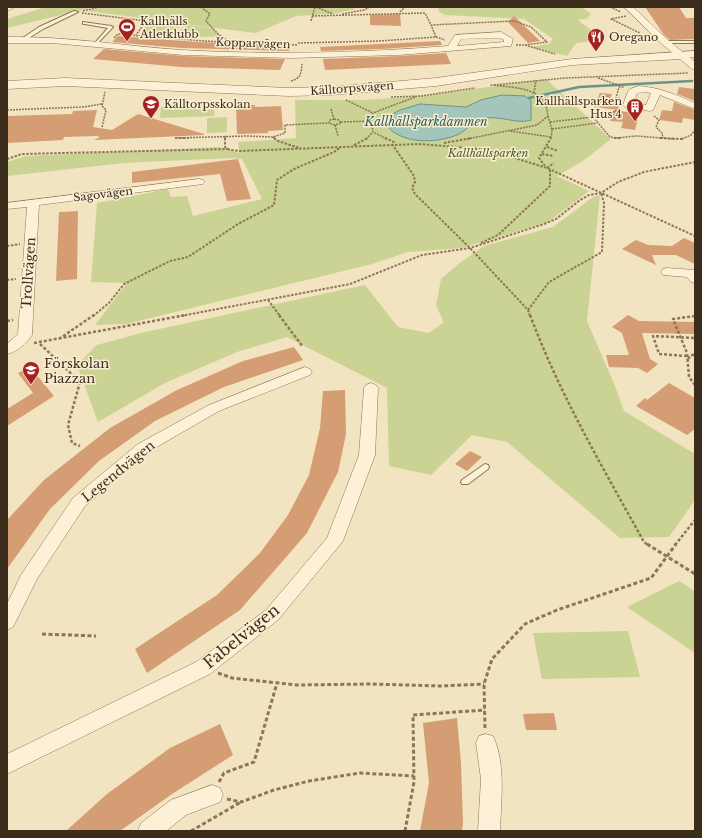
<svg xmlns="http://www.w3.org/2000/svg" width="702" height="838" font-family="'Libre Baskerville',serif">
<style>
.green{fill:#cad294}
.water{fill:#a4c5bb;stroke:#6a948a}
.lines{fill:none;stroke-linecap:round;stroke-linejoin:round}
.stream{stroke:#6a948a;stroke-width:2.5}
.building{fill:#d59d73}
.service-casing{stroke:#8e7556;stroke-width:2}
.minor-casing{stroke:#8e7556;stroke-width:1}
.tertiary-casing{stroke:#8e7556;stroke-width:1}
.path-far3{stroke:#8e7556;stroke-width:1.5;stroke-dasharray:2 1;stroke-linecap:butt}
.path-far2{stroke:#8e7556;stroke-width:2;stroke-dasharray:2.5 1.5;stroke-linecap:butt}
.path-far1{stroke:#8e7556;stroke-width:2.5;stroke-dasharray:3 2;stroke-linecap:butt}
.path{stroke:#8e7556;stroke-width:3;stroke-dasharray:4 2.5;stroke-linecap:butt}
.service{fill:#fcf1d6;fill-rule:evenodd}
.minor{fill:#fcf1d6;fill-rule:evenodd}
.tertiary{fill:#fcf1d6;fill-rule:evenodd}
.labels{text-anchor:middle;stroke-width:3;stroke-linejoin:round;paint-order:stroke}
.far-poi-label{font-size:11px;fill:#3c2c1c;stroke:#f9eed2;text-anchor:start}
.far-street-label{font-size:11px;fill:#3c2c1c;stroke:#f9eed2}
.far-park-label{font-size:11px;font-style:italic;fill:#4c5b21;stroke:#f9eed2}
.far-water-label{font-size:12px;font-style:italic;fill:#2a5e5b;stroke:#f9eed2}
.street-label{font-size:13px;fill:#3c2c1c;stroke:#f9eed2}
.poi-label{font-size:13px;fill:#3c2c1c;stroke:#f9eed2;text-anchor:start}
.near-street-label{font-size:16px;fill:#3c2c1c;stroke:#f9eed2}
</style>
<rect width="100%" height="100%" fill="#f2e4c1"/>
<path class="green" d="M 46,7 L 94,7 L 7,28 L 7,19 Z
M 106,7 L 349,7 L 356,9 L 332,14 L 296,16 L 256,33 L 183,24 L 170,36 L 141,34 L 149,19 L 87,11 Z
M 438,7 L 581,7 L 591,14 L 586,19 L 579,19 L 580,22 L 590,29 L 594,41 L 576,43 L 567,56 L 531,47 L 549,44 L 553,39 L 524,19 L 445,15 L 439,12 Z
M 186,25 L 212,28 L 220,36 L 204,37 L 175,34 Z
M 546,79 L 611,139 L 583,161 L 557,176 L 589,191 L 548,222 L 462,248 L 408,252 L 372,264 L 126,324 L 95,325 L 127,283 L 91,282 L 97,203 L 168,189 L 171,197 L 187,196 L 193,216 L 262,199 L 242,159 L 231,158 L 123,163 L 7,176 L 7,162 L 26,156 L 220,147 L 239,153 L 238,142 L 296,138 L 295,100 L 363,100 L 423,96 Z
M 215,105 L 214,116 L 160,118 L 161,107 Z
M 227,117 L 227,132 L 207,133 L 207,118 Z
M 600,195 L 587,321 L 615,386 L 624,411 L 695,454 L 695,500 L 669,537 L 620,538 L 507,442 L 472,435 L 431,475 L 389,466 L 387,388 L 287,337 L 237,352 L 165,383 L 98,422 L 77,365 L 97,345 L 141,333 L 365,285 L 398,327 L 429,333 L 444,322 L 436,306 L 441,279 L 461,262 L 484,246 L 553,227 L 593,197 Z
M 679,581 L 695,591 L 695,653 L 627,607 Z
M 628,631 L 640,677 L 542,679 L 533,633 Z"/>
<path class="water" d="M 502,95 L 525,96 L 531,100 L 531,120 C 516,125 499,114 482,119 C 473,121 467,130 459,134 C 437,144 399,145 385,123 L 387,117 L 400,110 L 420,104 L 466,107 L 481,100 Z"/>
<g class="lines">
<path class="stream" d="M 529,98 L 579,87 L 692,81"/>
</g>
<path class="building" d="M 645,7 L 679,7 L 686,18 L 695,18 L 695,39 L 670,40 L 664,35 Z
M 400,14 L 401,26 L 370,25 L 370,15 Z
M 514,16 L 540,41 L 528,43 L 508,22 Z
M 118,36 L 198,42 L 291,46 L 289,51 L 182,48 L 112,42 Z
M 440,41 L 442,45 L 381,49 L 321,51 L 320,47 Z
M 104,49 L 184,56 L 285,59 L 280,70 L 181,67 L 93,59 Z
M 446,53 L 451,64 L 325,70 L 323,59 L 399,56 Z
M 679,87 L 695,89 L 695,101 L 677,94 Z
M 600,93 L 612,94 L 610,99 L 621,100 L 618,110 L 594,107 Z
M 674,102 L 695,110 L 695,120 L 683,118 L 682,123 L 659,120 L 662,110 L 672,111 Z
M 255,105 L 255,107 L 281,106 L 283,130 L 268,131 L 268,133 L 237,134 L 236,106 Z
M 97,110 L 93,127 L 112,130 L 138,114 L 204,134 L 204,135 L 94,140 L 100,137 L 97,136 L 64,137 L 63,140 L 7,143 L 7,116 L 72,114 L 73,111 Z
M 614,110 L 639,114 L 635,130 L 621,128 L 623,122 L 610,121 Z
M 238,159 L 251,199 L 227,201 L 220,174 L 132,183 L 132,172 Z
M 78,211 L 77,279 L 56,281 L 59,212 Z
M 684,238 L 695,243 L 695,264 L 676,255 L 652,255 L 656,265 L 622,249 L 636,240 L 648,245 L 672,246 Z
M 628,315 L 639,321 L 695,322 L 695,334 L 642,333 L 650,359 L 658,364 L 647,373 L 638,368 L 609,367 L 606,355 L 629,355 L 622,333 L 612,327 Z
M 294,347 L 303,360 L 224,387 L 155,421 L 99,461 L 50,509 L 7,569 L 7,520 L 44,480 L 110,428 L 177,390 L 243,361 Z
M 30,367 L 54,396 L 7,426 L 7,409 L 33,393 L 18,373 Z
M 669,383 L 695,398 L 695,429 L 687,435 L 636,406 L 645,398 L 647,400 Z
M 345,390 L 346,434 L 338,472 L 307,533 L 240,610 L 147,673 L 135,649 L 217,595 L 260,553 L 288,515 L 309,475 L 320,428 L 323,391 Z
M 470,451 L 482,457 L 467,471 L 455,464 Z
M 554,713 L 557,730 L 526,730 L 523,714 Z
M 457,718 L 461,763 L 463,823 L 462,831 L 420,831 L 429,783 L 423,723 Z
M 220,724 L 233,755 L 172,794 L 120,831 L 66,831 L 107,794 L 170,748 Z"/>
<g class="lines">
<defs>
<path id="service" d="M 74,11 L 78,12 L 43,29 L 24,41 L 20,40 L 39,27 Z
M 83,22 L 111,26 L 113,27 L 96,45 L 94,44 L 108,28 L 85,24 L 83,24 Z
M 665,41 L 695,41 L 695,43 L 663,43 L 663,42 Z
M 485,464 L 488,465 L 489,467 L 488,469 L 468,484 L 462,484 L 461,482 L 462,480 Z"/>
<path id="minor" d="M 7,7 L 15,7 L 7,11 Z
M 624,7 L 633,7 L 668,40 L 695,62 L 695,70 L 692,69 L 662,44 Z
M 501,32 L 513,39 L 511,46 L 399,55 L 291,58 L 184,55 L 52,43 L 7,43 L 7,37 C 66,36 124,46 182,50 C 271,55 359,53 448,46 L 455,35 ZM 500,38 L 504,40 L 504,42 L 457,46 L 461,39 Z
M 639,86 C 658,87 677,95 695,103 L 695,109 L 660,95 L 653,110 L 650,111 L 625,107 L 623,105 L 628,91 L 630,89 ZM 646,92 L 651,93 L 646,105 L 634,103 L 637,93 Z
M 199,179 L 203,180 L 205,182 L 203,184 L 39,205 L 32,335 C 26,344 17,352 7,354 L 7,344 L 18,334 L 27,207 L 7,209 L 7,203 Z
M 667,268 L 695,270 L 695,283 L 691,282 L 687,277 L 663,275 L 661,272 L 663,269 Z
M 305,367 L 310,369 L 312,372 L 310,375 L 219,411 L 148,452 L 85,506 L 37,579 L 13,627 L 7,630 L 7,604 L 21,575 L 73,498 L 138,444 L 209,405 Z
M 371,383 L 376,385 L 378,388 L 375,455 L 343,541 L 278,620 L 210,674 L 7,774 L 7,754 L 196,662 L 266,610 L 327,538 L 359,455 L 364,388 L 366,385 Z
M 486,734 L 493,736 C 506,763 501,802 500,831 L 478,831 L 481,779 L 476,743 L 479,736 Z
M 212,785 L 220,788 L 223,795 L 220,802 L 186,815 L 166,831 L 138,831 L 141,823 L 171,800 Z"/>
<path id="tertiary" d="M 695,51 L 695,57 L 681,59 L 572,65 L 436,86 L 330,95 L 289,96 L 65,86 L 7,89 L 7,81 L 65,78 L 289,88 L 330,87 L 436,78 L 572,59 Z"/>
</defs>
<use href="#service" class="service-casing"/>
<use href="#minor" class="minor-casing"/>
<use href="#tertiary" class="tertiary-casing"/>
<path class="path-far3" d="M 201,7 L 210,14 L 206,21 L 219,35 L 229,41
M 316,7 L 333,14
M 610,7 L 621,12
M 83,11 L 100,7
M 400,12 L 405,7
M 82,13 L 146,21 L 136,35
M 342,14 L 364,10 L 370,7
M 312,16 L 425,13 L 431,25 L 514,21 L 531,27 L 547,42 L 525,45
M 626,16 L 611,19 L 640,33
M 311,21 L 315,7
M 436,37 L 445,40
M 114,38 L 118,34 L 204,41 L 298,45
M 298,43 L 379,41 L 436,37 L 431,25
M 516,45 L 525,45 L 555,54
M 598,78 L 621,86
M 291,81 C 301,78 301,74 302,64
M 494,85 L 565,78 L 688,73
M 534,93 L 536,80
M 391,97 L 421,96 L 475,88
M 620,98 L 616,98 L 619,87 L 624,87
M 346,100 L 373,113
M 331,109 L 334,119
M 7,110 L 83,107 L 102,104
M 548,116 L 552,130 L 551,139
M 654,116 L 659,120 L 656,127 L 662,133 L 663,138
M 593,117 L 610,137 L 617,138 L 636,136 L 675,139
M 334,119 L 339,120 L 341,123 L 335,125 L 329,123 L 330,120 Z
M 341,122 L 371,121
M 550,122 L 593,117 L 620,110
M 335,125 L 338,136
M 102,127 L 106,110 L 102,106 L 105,92
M 552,129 L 597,123
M 510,131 L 551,137
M 225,136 L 225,139
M 273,137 L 275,139
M 175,138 L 247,136 L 273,137 L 285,133 L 285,125 L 328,123
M 366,139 L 373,132
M 387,139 L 373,132 L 371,121 L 373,113 L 415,97
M 467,139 L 537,125 L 548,116 C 547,112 547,107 545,104 C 536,86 507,87 490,85
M 682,139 L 691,135 L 695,130"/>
<path class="path-far2" d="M 175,138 L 189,138
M 225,138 L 225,147 L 230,150 L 240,151 L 419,144 L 470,148 L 496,152 L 547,168 L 695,236
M 274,138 L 278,141 L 299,148
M 385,138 L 396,143
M 614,138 L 621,138
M 660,138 L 681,139 L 684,138
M 444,143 L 472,138
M 392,144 L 414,176 L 415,182 L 412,188 L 415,194 L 470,248 L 528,310 L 530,316
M 354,145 L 368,138
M 547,147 L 558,151
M 542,154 L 554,156
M 7,159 L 22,154 L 228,149
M 545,166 L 539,158 L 551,138
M 547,168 L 554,163
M 481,243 L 498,235 L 550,186 L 550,170
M 7,246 L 20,244
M 7,280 L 16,279
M 268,300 L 280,316
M 528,310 L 549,282 L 602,252 L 604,203 L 601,193
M 93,316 L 109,303 L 124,284 L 170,261 L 188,257 L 238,224 L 274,205 L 277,180 L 294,169 L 334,152 L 341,147
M 181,316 L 350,284 L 422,255 L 470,248 L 544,224 L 556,219 L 580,200 L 589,195 L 601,193 L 618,182 L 644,172 L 695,162
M 693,316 L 695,316"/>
<path class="path-far1" d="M 279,315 L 303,347
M 530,315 C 560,395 603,468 644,542 L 648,545
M 695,316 L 673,319 L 687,353 L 689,377 L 695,385
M 7,321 L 13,320
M 59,339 L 94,315
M 34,343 L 186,315
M 40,344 L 80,382 L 68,425 L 72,443 L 80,446
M 687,356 L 659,354 L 653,336 L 695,338
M 688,359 L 691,355 L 695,355
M 675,545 L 695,520"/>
<path class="path" d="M 647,544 L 695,574
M 42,634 L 96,636
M 218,673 L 232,678 L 297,685 L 372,684 L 440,686 L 484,684
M 485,728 L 484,684 L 492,659 L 525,624 L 557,610 L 651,578 L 676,544
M 219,782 L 224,773 L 254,762 L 277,683
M 227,799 L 241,802 L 274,790 L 309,781 L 360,773 L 414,776
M 191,831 L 241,802
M 405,831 L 414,782 L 413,715 L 485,710"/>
<use href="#service" class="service"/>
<use href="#minor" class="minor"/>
<use href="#tertiary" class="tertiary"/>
</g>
<defs>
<symbol id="stadium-pin" viewBox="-11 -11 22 30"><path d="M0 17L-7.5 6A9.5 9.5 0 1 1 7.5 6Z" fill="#a42120" stroke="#f9eed2"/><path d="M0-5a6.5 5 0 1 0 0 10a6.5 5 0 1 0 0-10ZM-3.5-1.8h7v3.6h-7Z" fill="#fff"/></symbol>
<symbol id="restaurant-pin" viewBox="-11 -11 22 30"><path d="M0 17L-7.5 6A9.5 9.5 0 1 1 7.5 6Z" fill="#a42120" stroke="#f9eed2"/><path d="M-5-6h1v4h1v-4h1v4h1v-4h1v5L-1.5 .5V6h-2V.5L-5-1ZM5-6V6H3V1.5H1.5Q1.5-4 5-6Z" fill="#fff"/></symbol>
<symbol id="school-pin" viewBox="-11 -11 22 30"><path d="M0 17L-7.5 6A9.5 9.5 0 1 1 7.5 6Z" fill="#a42120" stroke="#f9eed2"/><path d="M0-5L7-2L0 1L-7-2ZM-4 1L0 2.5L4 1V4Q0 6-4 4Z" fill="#fff"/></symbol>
<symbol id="building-pin" viewBox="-11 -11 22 30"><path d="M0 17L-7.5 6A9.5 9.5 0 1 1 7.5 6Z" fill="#a42120" stroke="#f9eed2"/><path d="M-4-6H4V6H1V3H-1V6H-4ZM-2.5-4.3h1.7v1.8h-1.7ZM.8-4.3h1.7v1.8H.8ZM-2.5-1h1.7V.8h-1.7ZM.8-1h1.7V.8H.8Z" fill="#fff"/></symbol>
</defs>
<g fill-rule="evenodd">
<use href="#stadium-pin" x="117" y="17" width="20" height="27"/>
<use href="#restaurant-pin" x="586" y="27" width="20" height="27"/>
<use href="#school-pin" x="141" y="94" width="20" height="27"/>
<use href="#building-pin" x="625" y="97" width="20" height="27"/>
<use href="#school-pin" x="21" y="360" width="20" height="27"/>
</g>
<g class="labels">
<g class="far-poi-label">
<text x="140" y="25">Kallhälls<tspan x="140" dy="13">Atletklubb</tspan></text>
<text x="609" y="41">Oregano</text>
<text x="622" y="105" text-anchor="end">Kallhällsparken<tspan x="622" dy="13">Hus 4</tspan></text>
<text x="164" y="108">Källtorpsskolan</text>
</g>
<g class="far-street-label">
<text transform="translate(253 43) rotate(2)" y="4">Kopparvägen</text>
<text transform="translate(352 88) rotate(-4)" y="4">Källtorpsvägen</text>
<text transform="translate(103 194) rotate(-7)" y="4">Sagovägen</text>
</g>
<g class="far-park-label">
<text x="488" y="157">Kallhällsparken</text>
</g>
<g class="far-water-label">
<text x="426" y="126">Kallhällsparkdammen</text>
</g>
<g class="street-label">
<text transform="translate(28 273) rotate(-86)" y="5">Trollvägen</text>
<text transform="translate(118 471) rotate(-39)" y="5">Legendvägen</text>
</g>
<g class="poi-label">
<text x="44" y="368">Förskolan<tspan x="44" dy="15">Piazzan</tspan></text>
</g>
<g class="near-street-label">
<text transform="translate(241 636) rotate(-39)" y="6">Fabelvägen</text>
</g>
</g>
<rect width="702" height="838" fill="none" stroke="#3c2c1c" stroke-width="16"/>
</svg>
